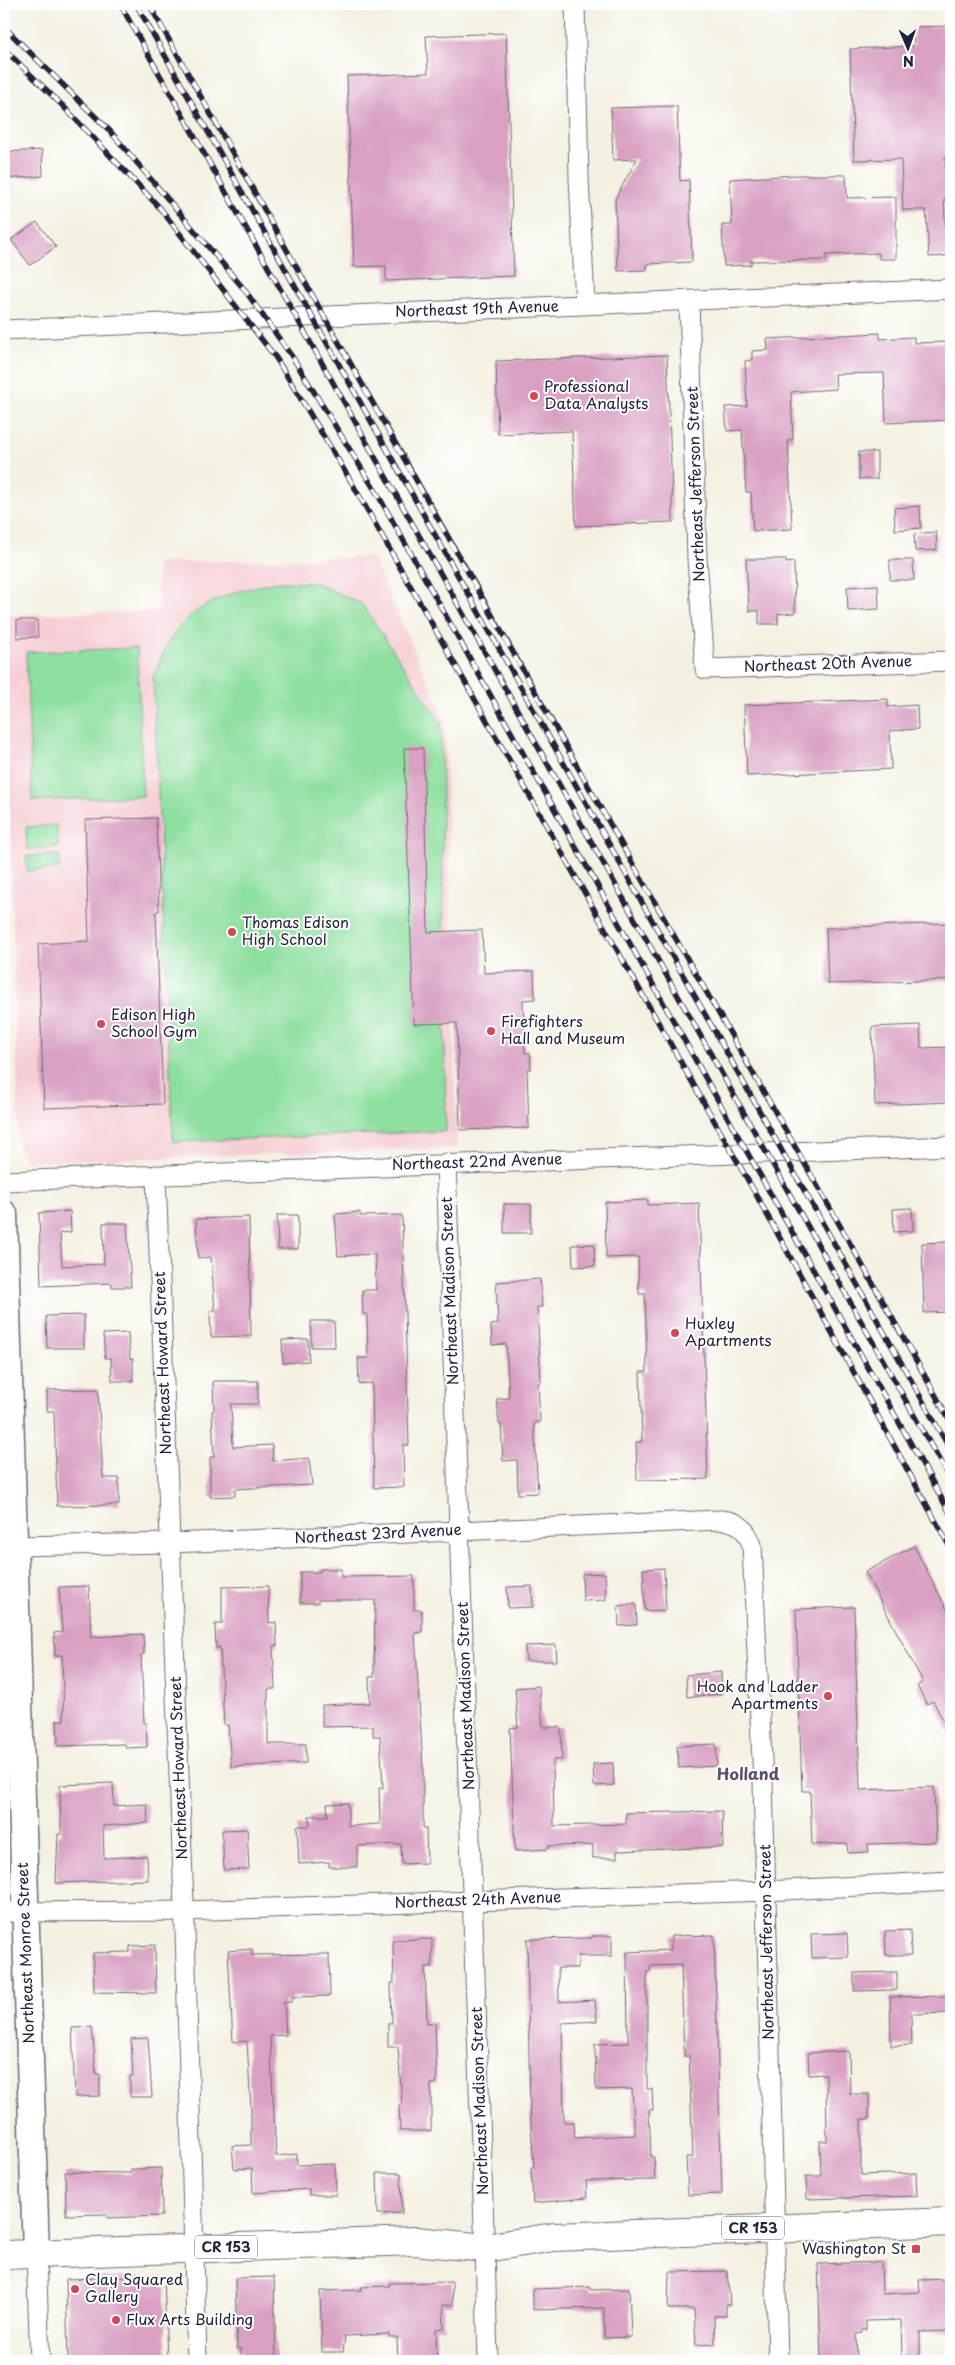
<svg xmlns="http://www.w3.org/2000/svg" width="955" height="2365" font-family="'Playpen Sans',sans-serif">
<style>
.built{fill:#f6cfd6}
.green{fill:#8ddf9f;stroke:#58806d}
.building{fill:#d9a0c2}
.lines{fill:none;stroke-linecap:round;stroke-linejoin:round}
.street-casing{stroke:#6c6a75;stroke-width:21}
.secondary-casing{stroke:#6c6a75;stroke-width:29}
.primary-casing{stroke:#6c6a75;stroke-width:30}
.street{stroke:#fff;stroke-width:19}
.secondary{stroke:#fff;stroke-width:26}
.primary{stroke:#fff;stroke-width:28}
.rail-casing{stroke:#22223b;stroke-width:5.5}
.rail{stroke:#fff;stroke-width:4;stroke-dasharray:11;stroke-linecap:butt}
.poi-dot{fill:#d1495b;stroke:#fff;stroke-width:2}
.labels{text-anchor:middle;stroke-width:4;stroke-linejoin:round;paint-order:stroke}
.shield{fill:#fff;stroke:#646476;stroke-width:1}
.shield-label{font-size:14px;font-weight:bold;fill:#22223b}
.street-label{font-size:15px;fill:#22223b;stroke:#fff}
.poi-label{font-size:15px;fill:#22223b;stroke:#fff;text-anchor:start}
.neighbourhood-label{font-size:16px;font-weight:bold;fill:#624e6a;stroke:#fff}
</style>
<rect width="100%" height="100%" fill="#fff"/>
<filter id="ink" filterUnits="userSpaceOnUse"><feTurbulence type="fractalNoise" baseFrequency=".02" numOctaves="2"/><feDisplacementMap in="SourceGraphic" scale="10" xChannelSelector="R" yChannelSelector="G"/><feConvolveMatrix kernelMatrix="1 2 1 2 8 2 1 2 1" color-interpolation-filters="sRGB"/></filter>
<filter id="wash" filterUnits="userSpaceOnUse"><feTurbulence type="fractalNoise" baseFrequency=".0096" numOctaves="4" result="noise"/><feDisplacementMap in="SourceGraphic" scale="20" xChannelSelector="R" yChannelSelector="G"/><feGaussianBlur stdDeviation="1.12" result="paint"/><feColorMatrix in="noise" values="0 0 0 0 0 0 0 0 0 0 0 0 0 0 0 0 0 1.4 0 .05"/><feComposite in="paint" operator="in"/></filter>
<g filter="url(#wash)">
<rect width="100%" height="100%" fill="#f4f1e2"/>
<path class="built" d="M 372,557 L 445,718 L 457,1148 L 29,1162 L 23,1158 L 19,1147 L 4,615 L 158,611 L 157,563 Z"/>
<path class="green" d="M 277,582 L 316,583 L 362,604 L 441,722 L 446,1131 L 173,1142 L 153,677 C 159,665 163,652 169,641 C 192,602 236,590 277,582 Z
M 137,648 L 143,796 L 32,801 L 26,652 Z
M 57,825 L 58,847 L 27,849 L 26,827 Z
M 59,855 L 60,869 L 27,871 L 26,856 Z"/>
<g id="blocks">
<path class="building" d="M 951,26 L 951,157 L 945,157 L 947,199 L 944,199 L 947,256 L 929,257 L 926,210 L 903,210 L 901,159 L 854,160 L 850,49 L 914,46 L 913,27 Z
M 506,33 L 514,276 L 386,281 L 386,266 L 354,267 L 347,76 L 428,73 L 426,36 Z
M 677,106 L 680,181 L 689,180 L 692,262 L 647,264 L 647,270 L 618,271 L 615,199 L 637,159 L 613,160 L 611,108 Z
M 42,150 L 43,176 L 4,179 L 4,152 Z
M 797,175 L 846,175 L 847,198 L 896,197 L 896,259 L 879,259 L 879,253 L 826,255 L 827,260 L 751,261 L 751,265 L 724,266 L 722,225 L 732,225 L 730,179 Z
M 37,222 L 56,247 L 30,265 L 11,240 Z
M 880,333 L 880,339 L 914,337 L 914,343 L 951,342 L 951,420 L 886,423 L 884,373 L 835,374 L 836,389 L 791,392 L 793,440 L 788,440 L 792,529 L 753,531 L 751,492 L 746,492 L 742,430 L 727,431 L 725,407 L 747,406 L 745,361 L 752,360 L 752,351 L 768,350 L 767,339 Z
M 667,355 L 673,522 L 576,526 L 572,431 L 498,434 L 496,361 Z
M 859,452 L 877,452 L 877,479 L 859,479 Z
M 920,506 L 921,528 L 895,530 L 894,508 Z
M 936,532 L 937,550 L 915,551 L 914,534 Z
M 746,559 L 786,559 L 786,563 L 794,562 L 795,613 L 778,614 L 778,624 L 759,624 L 759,611 L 749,611 Z
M 890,560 L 913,560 L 914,580 L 890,580 Z
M 878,585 L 879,609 L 848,611 L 847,587 Z
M 17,620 L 37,620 L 38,637 L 17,638 Z
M 888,699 L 888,707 L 917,705 L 918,729 L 890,731 L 891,769 L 747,776 L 744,705 Z
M 404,748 L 423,748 L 428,932 L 482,930 L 484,973 L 534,971 L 535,999 L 523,1000 L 525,1053 L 530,1053 L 531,1069 L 527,1069 L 529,1128 L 460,1130 L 457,1023 L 414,1024 Z
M 156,818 L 159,911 L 156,912 L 163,1104 L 44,1108 L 38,944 L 89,941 L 85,820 Z
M 951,923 L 951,980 L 828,984 L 826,928 Z
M 920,1025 L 921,1048 L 951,1047 L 951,1102 L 875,1105 L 872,1027 Z
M 648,1200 L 648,1205 L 699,1203 L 708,1479 L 637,1480 L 636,1442 L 642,1442 L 640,1372 L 647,1372 L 645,1294 L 639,1294 L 638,1257 L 606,1258 L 605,1202 Z
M 504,1204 L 531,1204 L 531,1233 L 504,1233 Z
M 912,1208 L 913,1231 L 894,1232 L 893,1209 Z
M 70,1211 L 71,1232 L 60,1233 L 62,1266 L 104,1264 L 103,1223 L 127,1223 L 131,1287 L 112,1287 L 112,1283 L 41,1286 L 39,1213 Z
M 360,1212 L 360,1216 L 402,1215 L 409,1445 L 403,1445 L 404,1487 L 374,1488 L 372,1383 L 359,1384 L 358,1358 L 368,1358 L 367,1314 L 363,1314 L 362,1290 L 376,1290 L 375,1254 L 338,1256 L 335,1214 Z
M 277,1215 L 298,1215 L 298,1249 L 278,1249 Z
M 249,1217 L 251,1336 L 211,1337 L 210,1311 L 215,1311 L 211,1257 L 198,1258 L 196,1219 Z
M 951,1242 L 951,1312 L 924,1313 L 922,1243 Z
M 594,1244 L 595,1266 L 573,1267 L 572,1245 Z
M 540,1279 L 542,1307 L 537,1307 L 541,1383 L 538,1383 L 540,1422 L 534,1422 L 538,1493 L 518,1494 L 517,1460 L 503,1461 L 501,1424 L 499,1424 L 497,1399 L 509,1398 L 506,1344 L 492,1345 L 491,1325 L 498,1324 L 496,1282 Z
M 84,1315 L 84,1348 L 47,1348 L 46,1316 Z
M 311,1321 L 334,1321 L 335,1347 L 311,1347 Z
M 128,1333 L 130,1359 L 133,1359 L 133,1381 L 112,1381 L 111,1358 L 105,1358 L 103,1334 Z
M 308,1339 L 309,1361 L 283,1363 L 282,1340 Z
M 213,1381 L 258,1381 L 258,1404 L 231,1404 L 233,1447 L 272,1445 L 273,1461 L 309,1458 L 312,1485 L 235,1489 L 235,1496 L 210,1497 L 210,1457 L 214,1457 L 212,1411 L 214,1411 Z
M 98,1389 L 103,1478 L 119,1478 L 119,1505 L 57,1506 L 54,1411 L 47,1411 L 47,1390 Z
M 914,1546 L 951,1617 L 951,1735 L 933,1701 L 927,1704 L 917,1686 L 923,1682 L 865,1572 Z
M 664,1568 L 666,1610 L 645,1611 L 643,1569 Z
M 320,1569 L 341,1569 L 341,1577 L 414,1576 L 414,1610 L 422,1610 L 422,1632 L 415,1633 L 423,1768 L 423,1828 L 426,1828 L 427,1863 L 402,1864 L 401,1844 L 357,1846 L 357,1867 L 329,1867 L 329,1862 L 299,1864 L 297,1826 L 310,1826 L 309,1816 L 328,1816 L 327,1804 L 348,1803 L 348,1826 L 380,1824 L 379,1788 L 383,1788 L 380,1736 L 373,1736 L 373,1726 L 322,1727 L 322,1705 L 370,1703 L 369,1677 L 374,1677 L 375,1600 L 318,1600 L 318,1603 L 300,1603 L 300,1572 L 320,1572 Z
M 605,1573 L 606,1600 L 583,1601 L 582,1574 Z
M 89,1586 L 91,1637 L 143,1634 L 144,1654 L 141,1655 L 144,1723 L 146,1723 L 147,1747 L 126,1748 L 125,1744 L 58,1746 L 57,1720 L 64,1720 L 62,1655 L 55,1656 L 54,1633 L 62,1632 L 59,1587 Z
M 268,1586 L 269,1623 L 276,1622 L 277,1646 L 273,1646 L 275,1689 L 268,1689 L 268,1744 L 306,1744 L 306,1763 L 231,1767 L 228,1725 L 224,1725 L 220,1647 L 216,1648 L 215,1624 L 222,1624 L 222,1587 Z
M 532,1586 L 533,1607 L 508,1608 L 507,1587 Z
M 636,1604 L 637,1625 L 619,1626 L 618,1606 Z
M 854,1607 L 860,1790 L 934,1787 L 936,1842 L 868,1844 L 869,1852 L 848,1853 L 847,1843 L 812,1845 L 810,1791 L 802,1791 L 796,1609 Z
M 556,1645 L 557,1661 L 526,1661 L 525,1646 Z
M 721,1672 L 722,1694 L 687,1697 L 686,1675 Z
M 539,1686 L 543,1727 L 561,1727 L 562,1760 L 553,1760 L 554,1826 L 626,1824 L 626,1813 L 722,1811 L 723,1847 L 617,1851 L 617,1858 L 593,1858 L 593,1845 L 548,1846 L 548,1849 L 515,1851 L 510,1728 L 518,1727 L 515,1688 Z
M 716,1744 L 717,1766 L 679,1768 L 677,1746 Z
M 613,1763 L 614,1785 L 594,1786 L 593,1764 Z
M 113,1783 L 114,1806 L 147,1804 L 148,1823 L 103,1826 L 104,1858 L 147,1856 L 148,1880 L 56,1883 L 58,1834 L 61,1834 L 60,1785 Z
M 247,1829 L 249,1869 L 224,1870 L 222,1830 Z
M 910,1930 L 911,1955 L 886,1955 L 885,1931 Z
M 847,1933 L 848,1957 L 812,1958 L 811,1934 Z
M 714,1935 L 722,2194 L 688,2195 L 686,2157 L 693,2157 L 689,2056 L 684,2056 L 681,1965 L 650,1966 L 651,1971 L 647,1972 L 647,2089 L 652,2089 L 653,2110 L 649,2110 L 651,2157 L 654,2157 L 655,2180 L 586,2181 L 587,2198 L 533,2203 L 531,2168 L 534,2168 L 530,2111 L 527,1939 L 592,1938 L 592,1936 L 612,1936 L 612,1956 L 578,1956 L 578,1968 L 558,1968 L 559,2002 L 595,2000 L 597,2021 L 562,2023 L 564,2122 L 574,2122 L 575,2138 L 635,2135 L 632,2089 L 596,2090 L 595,2044 L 628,2043 L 627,1952 L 671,1950 L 671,1936 Z
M 432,1939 L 432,1967 L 425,1967 L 427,2023 L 435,2022 L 437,2083 L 431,2084 L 431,2131 L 400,2131 L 399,2105 L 402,2105 L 398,2047 L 388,2047 L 388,2023 L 392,2023 L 391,1983 L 394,1983 L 393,1940 Z
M 155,1945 L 156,1993 L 94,1992 L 93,1953 L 130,1952 L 130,1946 Z
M 252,1949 L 252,1955 L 329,1954 L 330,1996 L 292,1997 L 292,2002 L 284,2002 L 286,2035 L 270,2036 L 276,2156 L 297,2154 L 297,2165 L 335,2164 L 336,2195 L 309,2195 L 309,2189 L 253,2193 L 252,2168 L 234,2169 L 232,2146 L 251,2145 L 251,2110 L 247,2041 L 233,2042 L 228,1951 Z
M 897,1972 L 897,1990 L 854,1991 L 854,1973 Z
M 951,1996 L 951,2013 L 911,2014 L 912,2045 L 891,2046 L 890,1997 Z
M 92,2027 L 96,2074 L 100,2074 L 100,2096 L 75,2097 L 72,2028 Z
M 148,2038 L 152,2097 L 130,2097 L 130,2076 L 133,2076 L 131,2039 Z
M 849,2051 L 850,2094 L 869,2094 L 869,2119 L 861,2119 L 861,2175 L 916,2173 L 917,2196 L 807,2199 L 806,2176 L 821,2176 L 820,2141 L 827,2141 L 826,2074 L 809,2075 L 808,2053 Z
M 161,2168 L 162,2216 L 107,2218 L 107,2214 L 66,2215 L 65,2172 L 131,2173 L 131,2170 L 135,2169 Z
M 377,2173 L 401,2173 L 402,2213 L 378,2214 Z
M 881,2262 L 882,2294 L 920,2292 L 919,2280 L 951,2279 L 951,2331 L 920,2332 L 920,2355 L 902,2356 L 901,2320 L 866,2321 L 866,2330 L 862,2330 L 862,2333 L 856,2334 L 857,2361 L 821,2361 L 818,2264 Z
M 727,2271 L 730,2305 L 726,2305 L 726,2316 L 714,2316 L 715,2344 L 696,2345 L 694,2309 L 668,2309 L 669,2272 Z
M 164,2276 L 167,2361 L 68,2361 L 66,2279 Z
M 274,2277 L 276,2361 L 241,2361 L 241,2349 L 237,2349 L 235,2278 Z
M 452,2282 L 453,2305 L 443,2305 L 444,2328 L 436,2329 L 437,2361 L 398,2361 L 397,2337 L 389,2337 L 389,2334 L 345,2336 L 343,2352 L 322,2352 L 320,2291 L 362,2290 L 361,2287 L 390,2286 L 389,2283 Z
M 590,2287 L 590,2290 L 629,2289 L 631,2337 L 604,2338 L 604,2308 L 533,2310 L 533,2289 Z"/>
</g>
</g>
<g filter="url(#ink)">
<use href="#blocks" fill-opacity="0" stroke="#6c6a75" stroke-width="1"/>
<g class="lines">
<defs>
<path id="street" d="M 575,4 L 579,178 L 585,305
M 689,300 L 697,558 L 705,669 L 951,661
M 4,330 L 951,289
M 446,1163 L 484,2228
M 156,1175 L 185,1930 L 197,2361
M 4,1181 L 951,1146
M 14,1546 L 170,1543 L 721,1520 C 739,1521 746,1529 752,1545 L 763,1782 L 778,2361
M 4,1912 L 184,1911 L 766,1891 L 951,1881
M 485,2248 L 488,2361
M 36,2254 L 40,2361"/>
<path id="secondary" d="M 4,1214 L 36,2254"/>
<path id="primary" d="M 4,2255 L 416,2241 L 485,2248 L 554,2237 L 951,2222"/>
</defs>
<use href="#street" class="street-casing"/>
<use href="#secondary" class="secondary-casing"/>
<use href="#primary" class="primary-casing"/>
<use href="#street" class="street"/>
<use href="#secondary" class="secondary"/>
<use href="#primary" class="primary"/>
<defs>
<path id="rail" d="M 120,4 L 951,1481
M 136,4 L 951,1451
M 149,4 C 295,263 439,524 586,782 C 708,996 832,1208 951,1423
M 4,27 L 110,131 L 244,289 L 293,358 L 378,495 L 951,1515
M 4,49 L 62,105 L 160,208 L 276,358 L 352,483 L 754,1191 L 951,1549"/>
</defs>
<use href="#rail" class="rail-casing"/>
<use href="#rail" class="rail"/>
</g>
</g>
<g class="poi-dot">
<circle cx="534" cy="396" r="5"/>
<circle cx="232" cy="932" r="5"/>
<circle cx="101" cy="1024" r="5"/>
<circle cx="491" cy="1031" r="5"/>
<circle cx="675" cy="1333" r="5"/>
<circle cx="828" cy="1696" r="5"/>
<rect x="911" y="2244" width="10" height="10" rx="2.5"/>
<circle cx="75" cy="2289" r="5"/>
<circle cx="116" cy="2320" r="5"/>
</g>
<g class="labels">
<g class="shield">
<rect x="722" y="2216.5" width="62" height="23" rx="4"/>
<rect x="195" y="2235.5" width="62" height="23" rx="4"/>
</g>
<g class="shield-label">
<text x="753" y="2233">CR 153</text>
<text x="226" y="2252">CR 153</text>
</g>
<g class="street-label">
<text transform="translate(477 309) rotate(-2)" y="5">Northeast 19th Avenue</text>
<text transform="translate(696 484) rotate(-92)" y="5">Northeast Jefferson Street</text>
<text transform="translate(828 664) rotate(-2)" y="5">Northeast 20th Avenue</text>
<text transform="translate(477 1162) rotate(-2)" y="5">Northeast 22nd Avenue</text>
<text transform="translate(450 1291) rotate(-92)" y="5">Northeast Madison Street</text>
<text transform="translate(163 1363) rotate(-92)" y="5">Northeast Howard Street</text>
<text transform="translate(378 1534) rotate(-3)" y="5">Northeast 23rd Avenue</text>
<text transform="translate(466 1696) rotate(-92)" y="5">Northeast Madison Street</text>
<text transform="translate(179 1768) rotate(-92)" y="5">Northeast Howard Street</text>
<text transform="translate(478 1900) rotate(-2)" y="5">Northeast 24th Avenue</text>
<text transform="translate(767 1942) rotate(-91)" y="5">Northeast Jefferson Street</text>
<text transform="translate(26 1953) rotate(-92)" y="5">Northeast Monroe Street</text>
<text transform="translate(480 2101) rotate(-92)" y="5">Northeast Madison Street</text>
</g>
<g class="poi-label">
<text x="544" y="392">Professional<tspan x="544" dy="17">Data Analysts</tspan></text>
<text x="242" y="928">Thomas Edison<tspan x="242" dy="17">High School</tspan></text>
<text x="111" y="1020">Edison High<tspan x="111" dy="17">School Gym</tspan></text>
<text x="501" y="1027">Firefighters<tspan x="501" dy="17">Hall and Museum</tspan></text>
<text x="685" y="1329">Huxley<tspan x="685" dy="17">Apartments</tspan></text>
<text x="818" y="1692" text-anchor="end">Hook and Ladder<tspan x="818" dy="17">Apartments</tspan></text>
<text x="906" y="2254" text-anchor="end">Washington St</text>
<text x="85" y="2285">Clay Squared<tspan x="85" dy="17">Gallery</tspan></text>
<text x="126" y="2325">Flux Arts Building</text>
</g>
<g class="neighbourhood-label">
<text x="748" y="1780">Holland</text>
</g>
</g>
<rect width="955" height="2365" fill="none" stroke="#fff" stroke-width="20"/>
<g transform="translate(908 48) rotate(178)" stroke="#ffffff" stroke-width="4" paint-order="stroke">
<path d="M0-4L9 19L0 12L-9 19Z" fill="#22223b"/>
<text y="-8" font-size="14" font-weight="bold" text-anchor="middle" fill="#22223b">N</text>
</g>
</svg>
